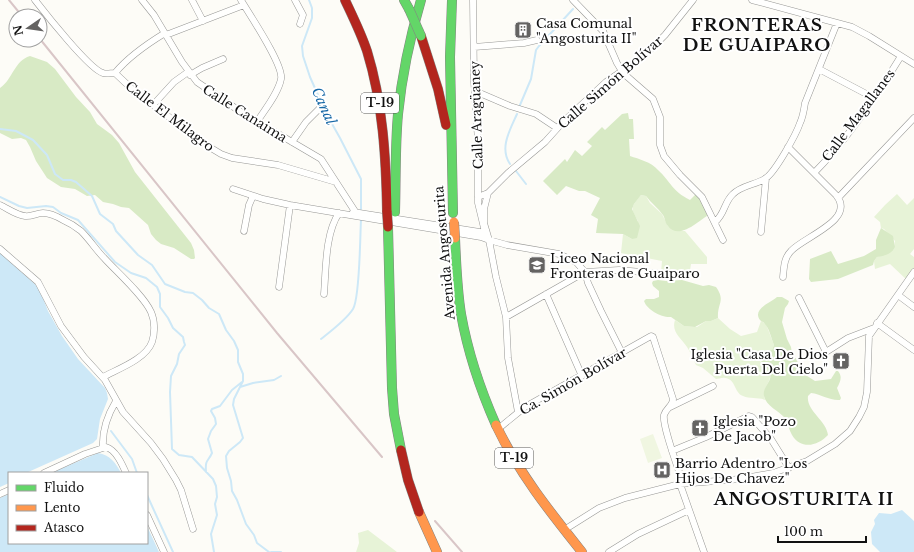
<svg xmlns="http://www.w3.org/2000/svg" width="914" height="552" font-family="'Libre Baskerville',serif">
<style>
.green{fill:#e7f3d7}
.forest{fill:#d8eac5}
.pitch{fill:#f0f6e1}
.water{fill:#cde8f7}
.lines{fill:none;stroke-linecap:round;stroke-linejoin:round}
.stream{stroke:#cde8f7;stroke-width:2}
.street-casing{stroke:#979795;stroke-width:7}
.fast-casing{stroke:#858482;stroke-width:10}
.slow-casing{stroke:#858482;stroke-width:10}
.jam-casing{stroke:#858482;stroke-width:10}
.street{stroke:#fffffe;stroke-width:6}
.fast{stroke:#63d668;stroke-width:9}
.slow{stroke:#ff974d;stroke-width:9}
.jam{stroke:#b3261e;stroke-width:9}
.rail{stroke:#d9c6c7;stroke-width:2}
.fast-bridge-casing{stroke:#858482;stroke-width:10;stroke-linecap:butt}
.slow-bridge-casing{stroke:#858482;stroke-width:10;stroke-linecap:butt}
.jam-bridge-casing{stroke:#858482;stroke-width:10;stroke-linecap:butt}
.fast-bridge{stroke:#63d668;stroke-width:9}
.slow-bridge{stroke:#ff974d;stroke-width:9}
.jam-bridge{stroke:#b3261e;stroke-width:9}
.labels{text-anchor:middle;stroke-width:4;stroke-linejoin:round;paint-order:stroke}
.shield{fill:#fff;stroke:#585858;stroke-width:1}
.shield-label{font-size:12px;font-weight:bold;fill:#111}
.poi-label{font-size:13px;fill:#111;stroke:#fff;text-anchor:start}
.street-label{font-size:13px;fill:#111;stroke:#fff}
.water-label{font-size:14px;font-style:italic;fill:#1768a6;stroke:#fff}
.district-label{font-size:17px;font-weight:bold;letter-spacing:1px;fill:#111;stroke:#fff}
</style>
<rect width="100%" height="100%" fill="#fdfcf7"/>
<path class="green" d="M 897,194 L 907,205 L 914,198 L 914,249 L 910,254 L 914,257 L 914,272 L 908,281 L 890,264 L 875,269 L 874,261 L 877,257 L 894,249 L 895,241 L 884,229 L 881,228 L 880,222 L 874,217 L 885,205 Z
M 641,195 L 646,196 L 650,203 L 662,214 L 668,226 L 682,231 L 685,231 L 707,257 L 707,264 L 691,264 L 689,277 L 661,273 L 662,261 L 621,253 L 623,234 L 632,239 L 638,221 C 630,208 631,207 641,195 Z
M 718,318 L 730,329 L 741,336 L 757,332 L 761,321 L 766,324 L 774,345 L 772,350 L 765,351 L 760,361 C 763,364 766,367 769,370 C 775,379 761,387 765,400 C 758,397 750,399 743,396 C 734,393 736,379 725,378 C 723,377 718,379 716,379 L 703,368 L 696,365 C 693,359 691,353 687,347 C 681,338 671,332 675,320 L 684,326 L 697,327 L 706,321 L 711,321 Z
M 368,530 L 397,552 L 356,552 L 359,543 L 358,533 Z"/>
<path class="forest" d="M 30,56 L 47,62 L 55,69 L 76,97 L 90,112 L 97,124 L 112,135 L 119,143 L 135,172 L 191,243 L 194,250 L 195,258 L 194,259 L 191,259 L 174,248 L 161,244 L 156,240 L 151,234 L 148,225 L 129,208 L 121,207 L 113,204 L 103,202 L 95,195 L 87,196 L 75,189 L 61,187 L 47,178 L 36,161 L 30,147 L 26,140 L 21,138 L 12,139 L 0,133 L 0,88 C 13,79 14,61 30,56 Z
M 628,113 L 629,119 L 633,119 L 634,139 L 629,139 L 630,156 C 639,159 651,162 658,170 C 671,182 672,191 690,200 L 698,192 L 711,213 C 700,220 679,241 668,226 C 665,223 665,218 663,215 C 658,208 651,203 646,196 L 641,195 L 634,204 L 632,209 L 640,226 L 637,238 L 632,239 L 623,234 L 596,233 L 598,219 L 591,215 L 600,198 L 585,191 L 579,191 L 566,186 L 557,195 L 543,181 L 565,159 L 567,162 L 575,150 L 582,156 L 592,146 L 587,142 L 602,127 L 605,130 L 622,114 Z
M 881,228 L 893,236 L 895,247 C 892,254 884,256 877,257 L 874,261 L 873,265 L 838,279 L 811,282 L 809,279 L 810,259 L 831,251 L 838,264 L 864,256 L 876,249 L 876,240 Z
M 658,280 L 666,281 L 682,280 L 703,286 L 709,285 L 716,287 C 726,301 717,303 718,318 L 711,321 L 706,321 L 695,327 L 684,326 L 671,317 C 662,318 647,310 644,301 L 646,299 L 654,299 L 659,297 L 659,291 L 653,286 L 652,283 L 653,281 Z
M 777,297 L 782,297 L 789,301 L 788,304 L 785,308 L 782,322 L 787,339 L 791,347 L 792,354 L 797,360 L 799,368 L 804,374 L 815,381 L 831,379 L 836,371 L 838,371 C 843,377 840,382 837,388 L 841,398 L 840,400 C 830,401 821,394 811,393 L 808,396 C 806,411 826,420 828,435 C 818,446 801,450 792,435 C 789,430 788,423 785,418 C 779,411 766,406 764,396 C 762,387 773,381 770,373 C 767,365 760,364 759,355 L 761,352 L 772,350 L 774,345 C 771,338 770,330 765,324 C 763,321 763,323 760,320 C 752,309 770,303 777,297 Z"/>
<path class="pitch" d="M 653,434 L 662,458 L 648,463 L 640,439 Z"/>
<path class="water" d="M 0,253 L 37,286 L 41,293 L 48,311 L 62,336 L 78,359 L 105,388 L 107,393 L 108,399 L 100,419 L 97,439 L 93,443 L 26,473 L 9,473 L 9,483 L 0,487 Z
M 98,453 C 110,455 116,463 121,473 L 51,473 Z
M 9,494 L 9,543 L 147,543 L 147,526 L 159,552 L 0,552 L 0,498 Z
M 902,510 L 914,521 L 914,552 L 880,552 L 872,544 L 871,532 L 875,524 L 874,520 L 879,513 L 891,514 Z"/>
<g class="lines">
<path class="stream" d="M 309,0 L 312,8 L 312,18 L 302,46 L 303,56 L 310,77 L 327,115 L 340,138 L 361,179 L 361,209
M 520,105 L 531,79 L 536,50 L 539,46 L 573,9
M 0,129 L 16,131 L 33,140 L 47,155 L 55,174 L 63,180 L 71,180 L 76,182 L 92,196 L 100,214 L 113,224 L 116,231 L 138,255 L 152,265 L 165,284 L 185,292 L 193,293 L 202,300 L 209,308 L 219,314 L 226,330 L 234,341 L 238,350 L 238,362 L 243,374 L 243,381 L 234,399 L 233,405 L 243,438 L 240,442 L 229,451 L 226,456 L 227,468 L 231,481 L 232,491 L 237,500 L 246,524 L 254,535 L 257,543 L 269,552
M 510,164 C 499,148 510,130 517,114
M 516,171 L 526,184
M 0,197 L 19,206 L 27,208 L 46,206 L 53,207 L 61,213 L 78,220 L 115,262 L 131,273 L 146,278 L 157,287 L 160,294 L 160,307 L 168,318 L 173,328 L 183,337 L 184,342 L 185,345 L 179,354 L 177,364 L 171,376 L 170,392 L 172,449 L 179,455 L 192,457 L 213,479 L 216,486 L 217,497 L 215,504 L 217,515 L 211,534 L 214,552
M 321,339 C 331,331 346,320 353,309 C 360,298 360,236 361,220
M 240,387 L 253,383 L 274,380 L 281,376
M 111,431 L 132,459 L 137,473
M 206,472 C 205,459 208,462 212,453 L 208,439 L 211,431 L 216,424 L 215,418 L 211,411 L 212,409 L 220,406 L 232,390 L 242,382
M 147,495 L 173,552
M 271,552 L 281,552"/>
<defs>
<path id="street" d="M 35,0 C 45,13 90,70 103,73 C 106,74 111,73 115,73
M 142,0 L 154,15 L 182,62 L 197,82 L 241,112 L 321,159 L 358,216
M 192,0 L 203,21
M 241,0 C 249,14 284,65 281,79 C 278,94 265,109 257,122
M 295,0 L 303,15 L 300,24
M 473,0 L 474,81 L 478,141 L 478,203 L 484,228
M 573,0 L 603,31 L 617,63 L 623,73 L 653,99 L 660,117 L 660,145 L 664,156 L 680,175 L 702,197 L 723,240
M 752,0 L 852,27 L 869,36 L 914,64
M 166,35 L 244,5
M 474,47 L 524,43 L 537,40
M 819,69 L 874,98
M 115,73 L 132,89 L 206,145 L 221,154 L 232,158 L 278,165 L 336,182
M 115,73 C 129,56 147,44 165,33
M 190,75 L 202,68 L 223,59
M 475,91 L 510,106 L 536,114 L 557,128
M 153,105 L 174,82 L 188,72
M 292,142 L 306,122 L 320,108
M 814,173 C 848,139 876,97 901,56
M 233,189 L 263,199 L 290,205 L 481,237 L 489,240 L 507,245 L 559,254 L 576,262 L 585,272 L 588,283 L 601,311 L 622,353
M 488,193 L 484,209 L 484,223 L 489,240 L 496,277 L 506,317 L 508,358 L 518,412
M 478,197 L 488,193 L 508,173 L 545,142 L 563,122 L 606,82 L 634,63 L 650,50 L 665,35 L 693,0
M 838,198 L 914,118
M 0,205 C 7,208 16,215 25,216 C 31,217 37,213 43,213 C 49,213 58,217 63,220 C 70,223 76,227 81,231 C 90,240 97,251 105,259 C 118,273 144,296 151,312 C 155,321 155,333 152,342 C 146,359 118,369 103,377
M 353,212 L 486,233
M 715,222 C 725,214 724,202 733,194 C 742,185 756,185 766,178 C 775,172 796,135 800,123 C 803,117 804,110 805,103 L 837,23
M 244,231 L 249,205 L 253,196
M 761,232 L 766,178
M 0,249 L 38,282 L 61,326 L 84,357 L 105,380 L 123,412 L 151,443 L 163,459 L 176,480 L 181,490 L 193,529
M 783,277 C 784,267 784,258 791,251 C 803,237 857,220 836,195 L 788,147
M 279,287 L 290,205
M 324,294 C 326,270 325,233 339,213
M 546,294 L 582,376
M 898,295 L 914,307
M 799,298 L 826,352 L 848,338 L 874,328
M 506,317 L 585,272 L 619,270 L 675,275
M 877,323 L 914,350
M 670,407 L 713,386
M 498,429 L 525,407 L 651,336 L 653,337 L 673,399 C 673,406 666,408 664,415 C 662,426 679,470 683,484
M 103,447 C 102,430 107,416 116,401
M 672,451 L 706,437 L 749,416 L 752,417 L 771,439 L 789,468
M 44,473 L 85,454 L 106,447 C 116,450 122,464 126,473
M 680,484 L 704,552
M 0,494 L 9,490
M 147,515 L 164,552
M 564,530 L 599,508 L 625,498 L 680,484 L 740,479 L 773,473 L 807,461 L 835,444 L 850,431 L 859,417 L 864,407 L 867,392 L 869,336 L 914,272
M 609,552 L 638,534 L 689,510"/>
<path id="fast" d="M 404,0 L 409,9
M 452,0 L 450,57 L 453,213
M 395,212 C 396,179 395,147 398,114 C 402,75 410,37 421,0
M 388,227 L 392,388 L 394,414 L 401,450
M 455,238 C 456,263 457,289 461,314 C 468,353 480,389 496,425"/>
<path id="slow" d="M 496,425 C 518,472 550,512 582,552
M 419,512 L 437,552"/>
<path id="jam" d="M 345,0 C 353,17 361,33 367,51 C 383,103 386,158 387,212
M 421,36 L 438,89 L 446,125"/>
</defs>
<use href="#street" class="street-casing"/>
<use href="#fast" class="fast-casing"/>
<use href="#slow" class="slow-casing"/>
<use href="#jam" class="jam-casing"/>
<use href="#street" class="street"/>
<use href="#fast" class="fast"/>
<use href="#slow" class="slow"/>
<use href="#jam" class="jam"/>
<path class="rail" d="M 9,0 L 22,16
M 40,39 L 277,333 L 382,457
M 435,521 L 462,552"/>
<defs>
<path id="fast-bridge" d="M 409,9 L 421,36"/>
<path id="slow-bridge" d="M 454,222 L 455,238"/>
<path id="jam-bridge" d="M 387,212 L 388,227
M 401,450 L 408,480 L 419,512"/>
</defs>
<use href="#fast-bridge" class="fast-bridge-casing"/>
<use href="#slow-bridge" class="slow-bridge-casing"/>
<use href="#jam-bridge" class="jam-bridge-casing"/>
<use href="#fast-bridge" class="fast-bridge"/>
<use href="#slow-bridge" class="slow-bridge"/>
<use href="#jam-bridge" class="jam-bridge"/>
</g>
<defs>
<symbol id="building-square" viewBox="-11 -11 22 22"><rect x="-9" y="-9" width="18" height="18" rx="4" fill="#646362" stroke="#fff"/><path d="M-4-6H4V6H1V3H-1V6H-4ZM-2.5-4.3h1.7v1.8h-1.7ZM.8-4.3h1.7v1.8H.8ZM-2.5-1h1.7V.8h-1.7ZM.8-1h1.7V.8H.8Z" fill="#fff"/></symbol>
<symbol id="school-square" viewBox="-11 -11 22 22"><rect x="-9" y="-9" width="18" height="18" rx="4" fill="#646362" stroke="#fff"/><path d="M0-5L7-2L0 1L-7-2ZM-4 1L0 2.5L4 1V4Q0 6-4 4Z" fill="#fff"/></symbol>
<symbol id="church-square" viewBox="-11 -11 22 22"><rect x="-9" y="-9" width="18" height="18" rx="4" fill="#646362" stroke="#fff"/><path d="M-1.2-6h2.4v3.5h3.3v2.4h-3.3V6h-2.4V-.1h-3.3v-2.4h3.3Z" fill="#fff"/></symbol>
<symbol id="hospital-square" viewBox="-11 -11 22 22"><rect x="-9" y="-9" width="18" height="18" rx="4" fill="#646362" stroke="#fff"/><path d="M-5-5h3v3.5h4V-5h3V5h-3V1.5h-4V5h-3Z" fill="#fff"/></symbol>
</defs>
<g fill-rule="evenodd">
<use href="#building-square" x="513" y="20" width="20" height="20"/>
<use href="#school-square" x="527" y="255" width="20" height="20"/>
<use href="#church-square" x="831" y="351" width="20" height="20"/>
<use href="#church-square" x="690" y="418" width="20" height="20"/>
<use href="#hospital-square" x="652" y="460" width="20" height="20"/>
</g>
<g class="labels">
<g class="shield">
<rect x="361" y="93" width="38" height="20" rx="3"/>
<rect x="495" y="448" width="38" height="20" rx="3"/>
</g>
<g class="shield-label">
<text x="380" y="107">T-19</text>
<text x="514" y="462">T-19</text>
</g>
<g class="poi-label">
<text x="536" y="28">Casa Comunal<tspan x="536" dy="15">"Angosturita II"</tspan></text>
<text x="550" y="263">Liceo Nacional<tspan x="550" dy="15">Fronteras de Guaiparo</tspan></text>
<text x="828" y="359" text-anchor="end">Iglesia "Casa De Dios<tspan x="828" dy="15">Puerta Del Cielo"</tspan></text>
<text x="713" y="426">Iglesia "Pozo<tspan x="713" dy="15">De Jacob"</tspan></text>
<text x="675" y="468">Barrio Adentro "Los<tspan x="675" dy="15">Hijos De Chavez"</tspan></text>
</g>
<g class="street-label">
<text transform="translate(610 82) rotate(-41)" y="5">Calle Simón Bolívar</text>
<text transform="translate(245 113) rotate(32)" y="5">Calle Canaima</text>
<text transform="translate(476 115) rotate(-92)" y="5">Calle Aragüaney</text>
<text transform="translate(858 115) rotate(-53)" y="5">Calle Magallanes</text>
<text transform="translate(170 116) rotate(37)" y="5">Calle El Milagro</text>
<text transform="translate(444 253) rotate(-95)" y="5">Avenida Angosturita</text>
<text transform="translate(573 381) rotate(-30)" y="5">Ca. Simón Bolívar</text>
</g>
<g class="water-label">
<text transform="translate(324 106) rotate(66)" y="5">Canal</text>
</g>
<g class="district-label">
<text x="757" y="31">FRONTERAS<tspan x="757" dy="20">DE GUAIPARO</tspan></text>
<text x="804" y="505">ANGOSTURITA II</text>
</g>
</g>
<rect x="8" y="472" width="140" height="72" fill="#ffffff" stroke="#a0a0a0"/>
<rect x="16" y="485" width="20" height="6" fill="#63d668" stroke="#a0a0a0"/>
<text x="44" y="492" font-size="12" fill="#111111">Fluido</text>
<rect x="16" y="505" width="20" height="6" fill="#ff974d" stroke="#a0a0a0"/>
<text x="44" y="512" font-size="12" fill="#111111">Lento</text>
<rect x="16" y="525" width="20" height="6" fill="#b3261e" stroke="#a0a0a0"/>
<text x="44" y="532" font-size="12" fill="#111111">Atasco</text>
<g transform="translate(28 28) rotate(257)"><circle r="19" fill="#ffffff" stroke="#a0a0a0"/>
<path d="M0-3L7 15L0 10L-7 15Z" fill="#646362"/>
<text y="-6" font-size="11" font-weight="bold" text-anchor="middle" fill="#111111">N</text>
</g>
<path d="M778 536v6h88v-6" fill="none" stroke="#111111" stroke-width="2"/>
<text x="784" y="536" font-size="12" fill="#111111" stroke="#ffffff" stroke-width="3" paint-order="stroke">100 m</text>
</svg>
